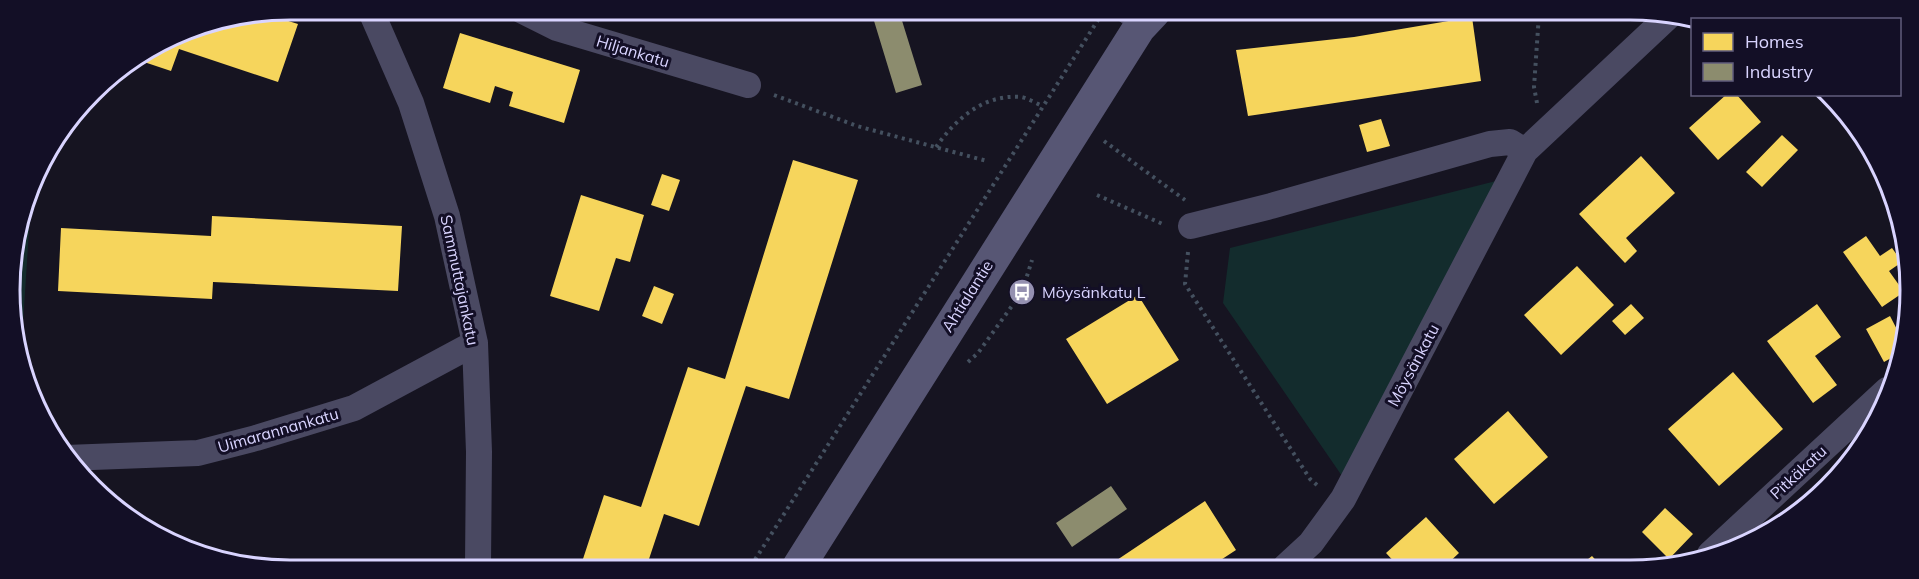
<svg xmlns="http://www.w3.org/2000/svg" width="1919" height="579" font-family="Mulish,sans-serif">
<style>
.green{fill:#132c2d}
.homes{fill:#f6d55c}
.industry{fill:#8c8c6e}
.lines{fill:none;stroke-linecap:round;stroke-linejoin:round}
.path{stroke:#44505f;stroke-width:4;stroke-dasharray:3 4.5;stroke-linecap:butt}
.service{stroke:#4a4962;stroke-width:12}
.minor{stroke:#4a4962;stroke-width:26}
.secondary{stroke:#575674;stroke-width:33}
.labels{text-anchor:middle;stroke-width:6;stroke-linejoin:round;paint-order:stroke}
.street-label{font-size:16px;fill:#d9d4ff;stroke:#130f26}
.poi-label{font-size:16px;fill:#d9d4ff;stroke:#130f26;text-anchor:start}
.rim{fill:none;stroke:#d9d4ff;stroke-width:3}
</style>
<rect width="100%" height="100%" fill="#161421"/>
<path class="green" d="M 1500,180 L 1342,476 L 1223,303 L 1230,248 Z
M 32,184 L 22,339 L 17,340 L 11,253 Z"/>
<path class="homes" d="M 266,14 L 298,24 L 278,82 L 179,49 L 171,71 L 135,59 L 182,30 Z
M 1472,17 L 1481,81 L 1248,116 L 1236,50 L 1354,37 Z
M 460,33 L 580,70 L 564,123 L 509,106 L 513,92 L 495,86 L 490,103 L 443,88 Z
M 1727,94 L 1736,94 L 1761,122 L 1718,160 L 1689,128 Z
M 1381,119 L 1390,146 L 1367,152 L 1359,125 Z
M 1782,135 L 1798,150 L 1762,187 L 1746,172 Z
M 1641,156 L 1675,193 L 1626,238 L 1637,251 L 1625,263 L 1579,214 Z
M 793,160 L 858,180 L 789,399 L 746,386 L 699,526 L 664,514 L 647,565 L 581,565 L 604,495 L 641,507 L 688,367 L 725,379 Z
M 662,174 L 680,180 L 669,211 L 651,205 Z
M 581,195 L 644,215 L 630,262 L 616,258 L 599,311 L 550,296 Z
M 212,216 L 402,226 L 398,291 L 213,282 L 212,299 L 58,291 L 61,228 L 211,236 Z
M 1866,236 L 1880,256 L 1892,248 L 1902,262 L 1889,271 L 1904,292 L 1882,307 L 1843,252 Z
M 1577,266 L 1614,305 L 1561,355 L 1524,315 Z
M 654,286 L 674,294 L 662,324 L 642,316 Z
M 1138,295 L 1179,360 L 1107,404 L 1066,339 Z
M 1631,304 L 1644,318 L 1625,335 L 1612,321 Z
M 1817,304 L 1841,337 L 1815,356 L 1837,385 L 1813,403 L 1767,341 Z
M 1890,316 L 1905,345 L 1902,352 L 1884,362 L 1866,329 Z
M 1733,372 L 1783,429 L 1719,486 L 1668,429 Z
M 1508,411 L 1548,457 L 1494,504 L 1454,459 Z
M 1205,501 L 1236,550 L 1210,567 L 1108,566 Z
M 1665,508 L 1693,534 L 1669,559 L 1642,532 Z
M 1426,517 L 1459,553 L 1444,567 L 1399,567 L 1386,553 Z
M 1592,556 L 1602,567 L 1578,567 Z"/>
<path class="industry" d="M 871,11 L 899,11 L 922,85 L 896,93 Z
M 1111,486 L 1127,509 L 1072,547 L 1056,523 Z"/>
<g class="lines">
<path class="path" d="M 774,95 L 857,126 L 987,161
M 1537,103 L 1534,87 L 1539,14
M 1104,141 L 1185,200
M 936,147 C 956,119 983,94 1021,97 C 1027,98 1036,103 1042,106
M 1097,195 L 1165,225
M 1188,252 L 1185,284 L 1310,479 L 1318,486
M 968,362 L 978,353 L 1022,292 L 1032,260
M 751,566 L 1098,20"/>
<path class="service" d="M 1117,12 L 1138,27"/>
<path class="minor" d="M 370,9 L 411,103 L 447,216 L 475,343 L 479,452 L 478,565
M 521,10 L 557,28 L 748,85
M 1191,226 L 1271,206 L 1490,144 L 1510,142 L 1525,151
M 66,458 L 198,453 L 256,438 L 354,408 L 475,343
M 1710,554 L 1887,390
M 1285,567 L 1311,543 L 1343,499 L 1525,151 L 1671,14"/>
<path class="secondary" d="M 799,566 L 1139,28 L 1154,12"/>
</g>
<defs>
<symbol id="bus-disc" viewBox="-11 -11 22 22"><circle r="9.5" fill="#9591b1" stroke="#130f26"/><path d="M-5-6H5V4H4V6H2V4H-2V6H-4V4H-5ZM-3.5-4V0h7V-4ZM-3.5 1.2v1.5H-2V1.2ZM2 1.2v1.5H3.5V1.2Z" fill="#fff"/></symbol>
</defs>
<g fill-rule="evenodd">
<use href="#bus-disc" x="1007" y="277" width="30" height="30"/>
</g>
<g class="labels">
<g class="street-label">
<text transform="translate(633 51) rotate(17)" y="6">Hiljankatu</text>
<text transform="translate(460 280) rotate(78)" y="6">Sammuttajankatu</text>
<text transform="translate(967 296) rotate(-58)" y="6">Ahtialantie</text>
<text transform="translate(1413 365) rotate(-62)" y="6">Möysänkatu</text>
<text transform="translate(278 430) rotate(-16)" y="6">Uimarannankatu</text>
<text transform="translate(1798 472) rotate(-43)" y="6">Pitkäkatu</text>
</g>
<g class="poi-label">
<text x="1042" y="298">Möysänkatu L</text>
</g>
</g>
<path d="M0 0H1919V579H0ZM290 20H1630A270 270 0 0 1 1900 290V290A270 270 0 0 1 1630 560H290A270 270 0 0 1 20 290V290A270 270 0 0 1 290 20Z" fill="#130f26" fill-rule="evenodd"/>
<path class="rim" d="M290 20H1630A270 270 0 0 1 1900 290V290A270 270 0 0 1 1630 560H290A270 270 0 0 1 20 290V290A270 270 0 0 1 290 20Z"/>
<rect x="1691" y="18" width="210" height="78" fill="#130f26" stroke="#625e7d" stroke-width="1.5"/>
<rect x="1703" y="33" width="30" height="18" fill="#f6d55c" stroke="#625e7d" stroke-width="1.5"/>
<text x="1745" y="48" font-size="18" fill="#d9d4ff">Homes</text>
<rect x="1703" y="63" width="30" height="18" fill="#8c8c6e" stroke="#625e7d" stroke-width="1.5"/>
<text x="1745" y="78" font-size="18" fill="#d9d4ff">Industry</text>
</svg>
